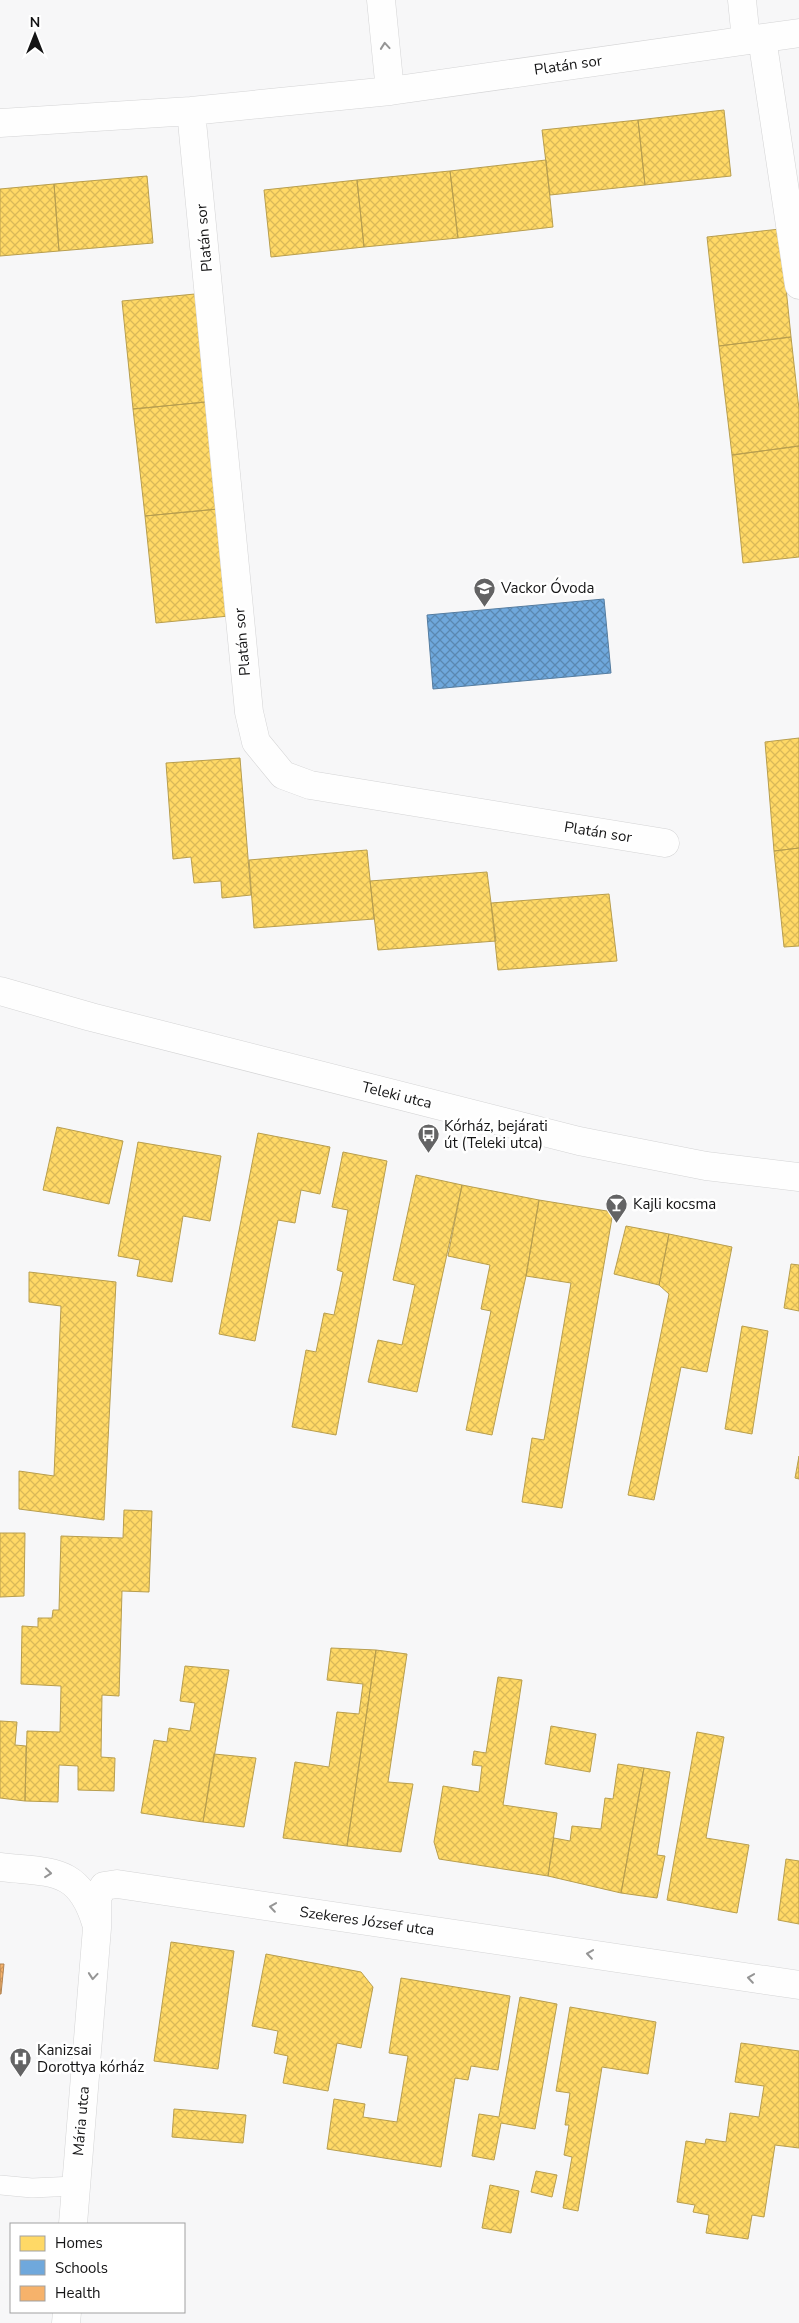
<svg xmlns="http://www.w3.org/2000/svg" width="799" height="2323" font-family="'Nunito Sans',sans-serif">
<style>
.homes{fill:url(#homes-cross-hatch);stroke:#b89e4e}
.schools{fill:url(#schools-cross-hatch);stroke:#547ca0}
.health{fill:url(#health-cross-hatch);stroke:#b28351}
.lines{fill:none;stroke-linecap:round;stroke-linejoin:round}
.lane-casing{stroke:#d4d4d5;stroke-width:20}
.street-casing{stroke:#d4d4d5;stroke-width:29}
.secondary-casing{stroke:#d4d4d5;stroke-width:29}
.lane{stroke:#fefefe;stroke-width:19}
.street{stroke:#fefefe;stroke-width:28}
.secondary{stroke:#fefefe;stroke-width:28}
.oneway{stroke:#959595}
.labels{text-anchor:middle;stroke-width:5;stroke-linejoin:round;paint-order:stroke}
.street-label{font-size:15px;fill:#141415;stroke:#fff}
.poi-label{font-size:15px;fill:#141415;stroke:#fff;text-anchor:start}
</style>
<defs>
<pattern id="homes-cross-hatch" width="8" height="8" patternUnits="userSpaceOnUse" patternTransform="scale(1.25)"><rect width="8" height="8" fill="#ffd966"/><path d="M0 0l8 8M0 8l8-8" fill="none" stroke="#dab958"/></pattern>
<pattern id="schools-cross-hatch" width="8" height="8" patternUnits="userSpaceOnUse" patternTransform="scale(1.25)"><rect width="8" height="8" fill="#6fa8dc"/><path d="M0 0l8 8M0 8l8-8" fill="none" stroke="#5a88b1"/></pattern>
<pattern id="health-cross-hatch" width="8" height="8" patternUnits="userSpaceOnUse" patternTransform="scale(1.25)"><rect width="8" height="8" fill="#f6b26b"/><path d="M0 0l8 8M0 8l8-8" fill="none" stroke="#d2985c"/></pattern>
</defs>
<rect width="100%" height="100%" fill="#f7f7f8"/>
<path class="homes" d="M 724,110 L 731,176 L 645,185 L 638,120 Z
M 638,120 L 645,185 L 550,195 L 542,130 Z
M 546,160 L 553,227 L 458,238 L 450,171 Z
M 450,171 L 458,238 L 364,247 L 357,180 Z
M 147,176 L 153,243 L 59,251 L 54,184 Z
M 357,180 L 364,247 L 271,257 L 264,190 Z
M 54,184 L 59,251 L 0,256 L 0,189 Z
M 780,229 L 791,337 L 719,346 L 707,237 Z
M 195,294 L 206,402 L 133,409 L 122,301 Z
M 791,337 L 799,409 L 799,446 L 732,455 L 719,346 Z
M 206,402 L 218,509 L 145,516 L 133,409 Z
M 799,446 L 799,557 L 743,563 L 732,455 Z
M 218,509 L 229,616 L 156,623 L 145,516 Z
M 799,738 L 799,848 L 774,851 L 765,742 Z
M 240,758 L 251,895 L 222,898 L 221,881 L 194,883 L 191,857 L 173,859 L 166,763 Z
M 799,848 L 799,946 L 784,947 L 774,851 Z
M 367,850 L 374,919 L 254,928 L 249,860 Z
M 487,872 L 496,941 L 378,950 L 370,881 Z
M 609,894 L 617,961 L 498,970 L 491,903 Z
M 57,1127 L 123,1141 L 109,1204 L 43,1190 Z
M 258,1133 L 330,1147 L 320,1194 L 301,1190 L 295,1223 L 278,1220 L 255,1341 L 219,1334 Z
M 138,1142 L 221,1156 L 210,1221 L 183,1216 L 172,1282 L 137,1276 L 140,1260 L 118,1256 Z
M 343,1152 L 387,1161 L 336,1435 L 292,1427 L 306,1350 L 316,1352 L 324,1313 L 334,1315 L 343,1272 L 337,1270 L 348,1210 L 332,1207 Z
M 416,1175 L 462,1185 L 417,1392 L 368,1382 L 378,1340 L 402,1345 L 415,1285 L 393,1280 Z
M 462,1185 L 539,1200 L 526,1276 L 492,1435 L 466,1430 L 491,1311 L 481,1309 L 490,1265 L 448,1256 Z
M 539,1200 L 613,1212 L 562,1508 L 522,1502 L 532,1438 L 544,1440 L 571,1283 L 526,1276 Z
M 626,1226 L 669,1234 L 659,1285 L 614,1274 Z
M 669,1234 L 732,1247 L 707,1372 L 681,1367 L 654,1500 L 628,1495 L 669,1294 L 659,1285 Z
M 791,1264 L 799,1265 L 799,1311 L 784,1308 Z
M 29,1272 L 116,1282 L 104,1520 L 19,1509 L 19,1471 L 54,1476 L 61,1306 L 29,1302 Z
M 742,1326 L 768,1331 L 752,1434 L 725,1429 Z
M 799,1456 L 799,1479 L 795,1478 Z
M 124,1510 L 152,1511 L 149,1592 L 122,1591 L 119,1696 L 102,1695 L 101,1757 L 115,1758 L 114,1791 L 78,1790 L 78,1766 L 59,1765 L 58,1802 L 25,1801 L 27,1731 L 60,1732 L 61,1686 L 21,1684 L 22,1626 L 38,1627 L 38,1618 L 52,1618 L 53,1610 L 59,1610 L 61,1536 L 123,1538 Z
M 0,1533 L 25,1533 L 24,1596 L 0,1597 Z
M 331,1648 L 376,1650 L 347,1846 L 283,1838 L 295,1762 L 329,1767 L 337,1712 L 359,1714 L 363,1684 L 327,1680 Z
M 376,1650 L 407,1654 L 388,1782 L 413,1784 L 401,1852 L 347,1846 Z
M 185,1666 L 229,1670 L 203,1822 L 141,1813 L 154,1740 L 167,1742 L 169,1728 L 190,1731 L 195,1703 L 180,1701 Z
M 498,1677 L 522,1680 L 503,1805 L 557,1813 L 548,1876 L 439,1859 L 434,1842 L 443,1786 L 479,1792 L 482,1766 L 472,1765 L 474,1751 L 486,1753 Z
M 0,1721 L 17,1722 L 15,1745 L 26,1746 L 25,1801 L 0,1798 Z
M 551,1726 L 596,1734 L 590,1772 L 545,1764 Z
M 697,1732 L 724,1737 L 706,1838 L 749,1845 L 737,1913 L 667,1900 Z
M 214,1754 L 256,1758 L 244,1827 L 203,1822 Z
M 618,1764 L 644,1768 L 621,1893 L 548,1876 L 554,1838 L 570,1841 L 572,1826 L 601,1829 L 605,1798 L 613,1799 Z
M 644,1768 L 670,1772 L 657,1855 L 665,1856 L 657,1898 L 621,1893 Z
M 786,1859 L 799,1861 L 799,1924 L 778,1920 Z
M 171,1942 L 234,1951 L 218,2069 L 154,2061 Z
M 266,1954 L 361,1972 L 373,1987 L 361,2048 L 337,2043 L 328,2091 L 283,2083 L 288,2056 L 274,2053 L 278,2031 L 252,2026 Z
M 401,1978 L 510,1996 L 498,2070 L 471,2066 L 468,2080 L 455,2078 L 441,2167 L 327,2149 L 334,2099 L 365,2104 L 363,2117 L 397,2122 L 408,2056 L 389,2053 Z
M 520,1997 L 557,2004 L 535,2129 L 501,2123 L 494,2160 L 472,2156 L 479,2114 L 499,2117 Z
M 570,2007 L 656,2022 L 648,2074 L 602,2067 L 578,2211 L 563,2208 L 572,2157 L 564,2155 L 569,2125 L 565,2125 L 570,2093 L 556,2091 Z
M 741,2043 L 799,2051 L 799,2148 L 775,2145 L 764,2217 L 752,2215 L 748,2239 L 706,2233 L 709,2215 L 693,2212 L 695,2205 L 677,2202 L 686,2141 L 705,2144 L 706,2139 L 726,2142 L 730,2113 L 759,2117 L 764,2086 L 735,2082 Z
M 174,2109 L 246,2115 L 243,2143 L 172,2137 Z
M 536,2171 L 557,2175 L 552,2197 L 531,2192 Z
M 490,2185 L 519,2191 L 511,2233 L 482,2228 Z"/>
<path class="schools" d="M 604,599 L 611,673 L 433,689 L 427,615 Z"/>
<path class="health" d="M 0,1964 L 4,1964 L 1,1994 L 0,1994 Z"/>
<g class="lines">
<defs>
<path id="lane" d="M 0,2185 L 32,2188 L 75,2186"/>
<path id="street" d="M 381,0 L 390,91
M 742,0 L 746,40
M 762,38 L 799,285
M 191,111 L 249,712 L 256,742 L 283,775 L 310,785 L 665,843
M 0,123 L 191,111 L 390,91 L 799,33
M 0,1867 C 50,1873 79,1866 96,1923
M 73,2224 L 97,1928 L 97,1897 L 104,1886 L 117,1884 L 799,1985
M 66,2323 L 67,2312"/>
<path id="secondary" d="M 0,991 L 91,1017 L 579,1141 L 706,1166 L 799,1177"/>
</defs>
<use href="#lane" class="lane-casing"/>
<use href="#street" class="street-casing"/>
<use href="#secondary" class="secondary-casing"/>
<use href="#lane" class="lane"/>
<use href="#street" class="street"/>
<use href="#secondary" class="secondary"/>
</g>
<defs><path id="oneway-chevron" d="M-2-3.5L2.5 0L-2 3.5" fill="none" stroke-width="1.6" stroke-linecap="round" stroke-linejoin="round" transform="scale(1.25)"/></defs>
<g class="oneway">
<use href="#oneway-chevron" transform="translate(385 46) rotate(-95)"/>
<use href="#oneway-chevron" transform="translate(48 1873) rotate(6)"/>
<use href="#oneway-chevron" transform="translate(273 1907) rotate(-172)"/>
<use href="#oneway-chevron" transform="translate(590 1954) rotate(-172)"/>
<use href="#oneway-chevron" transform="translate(93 1976) rotate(95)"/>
<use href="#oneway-chevron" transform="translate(751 1978) rotate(-172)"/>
</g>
<defs>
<symbol id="school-pin" viewBox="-11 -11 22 30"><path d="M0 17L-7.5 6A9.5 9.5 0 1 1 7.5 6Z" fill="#636364" stroke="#fff"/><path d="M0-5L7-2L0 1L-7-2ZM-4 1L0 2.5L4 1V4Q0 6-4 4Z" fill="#fff"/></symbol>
<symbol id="bus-pin" viewBox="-11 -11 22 30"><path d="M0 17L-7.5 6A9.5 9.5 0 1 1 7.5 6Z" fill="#636364" stroke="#fff"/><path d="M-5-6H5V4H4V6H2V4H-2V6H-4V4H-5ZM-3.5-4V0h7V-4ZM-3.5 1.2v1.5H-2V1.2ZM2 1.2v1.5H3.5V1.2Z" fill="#fff"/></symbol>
<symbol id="bar-pin" viewBox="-11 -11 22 30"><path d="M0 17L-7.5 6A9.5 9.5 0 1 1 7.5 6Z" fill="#636364" stroke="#fff"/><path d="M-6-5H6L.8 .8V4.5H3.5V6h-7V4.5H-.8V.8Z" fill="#fff"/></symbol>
<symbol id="hospital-pin" viewBox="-11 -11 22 30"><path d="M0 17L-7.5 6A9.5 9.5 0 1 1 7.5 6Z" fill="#636364" stroke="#fff"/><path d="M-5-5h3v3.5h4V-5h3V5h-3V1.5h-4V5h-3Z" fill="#fff"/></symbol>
</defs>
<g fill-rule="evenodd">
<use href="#school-pin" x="472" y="576" width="25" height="34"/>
<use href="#bus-pin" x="416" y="1122" width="25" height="34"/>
<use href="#bar-pin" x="604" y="1192" width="25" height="34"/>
<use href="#hospital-pin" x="8" y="2046" width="25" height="34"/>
</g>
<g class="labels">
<g class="street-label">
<text transform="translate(568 65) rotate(-8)" y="5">Platán sor</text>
<text transform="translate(204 238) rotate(-95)" y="5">Platán sor</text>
<text transform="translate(242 642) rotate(-95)" y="5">Platán sor</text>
<text transform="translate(598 832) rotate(9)" y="5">Platán sor</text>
<text transform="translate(397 1095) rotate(14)" y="5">Teleki utca</text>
<text transform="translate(367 1921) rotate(8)" y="5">Szekeres József utca</text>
<text transform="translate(81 2121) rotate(-85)" y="5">Mária utca</text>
</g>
<g class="poi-label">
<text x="501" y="593">Vackor Óvoda</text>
<text x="444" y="1131">Kórház, bejárati<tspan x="444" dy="17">út (Teleki utca)</tspan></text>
<text x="633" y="1209">Kajli kocsma</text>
<text x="37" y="2055">Kanizsai<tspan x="37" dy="17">Dorottya kórház</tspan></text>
</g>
</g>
<rect x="10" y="2223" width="175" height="90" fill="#ffffff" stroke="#a1a1a1"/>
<rect x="20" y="2236" width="25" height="15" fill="#ffd966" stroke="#a1a1a1"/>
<text x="55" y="2248" font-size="15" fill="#141415">Homes</text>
<rect x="20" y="2260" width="25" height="15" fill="#6fa8dc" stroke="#a1a1a1"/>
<text x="55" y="2273" font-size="15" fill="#141415">Schools</text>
<rect x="20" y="2286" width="25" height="15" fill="#f6b26b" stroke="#a1a1a1"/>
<text x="55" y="2298" font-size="15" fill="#141415">Health</text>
<g transform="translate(35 35)" stroke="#ffffff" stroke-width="4" paint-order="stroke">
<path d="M0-4L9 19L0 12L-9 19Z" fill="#141415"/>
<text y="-8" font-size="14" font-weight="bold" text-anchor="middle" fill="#141415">N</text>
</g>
</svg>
